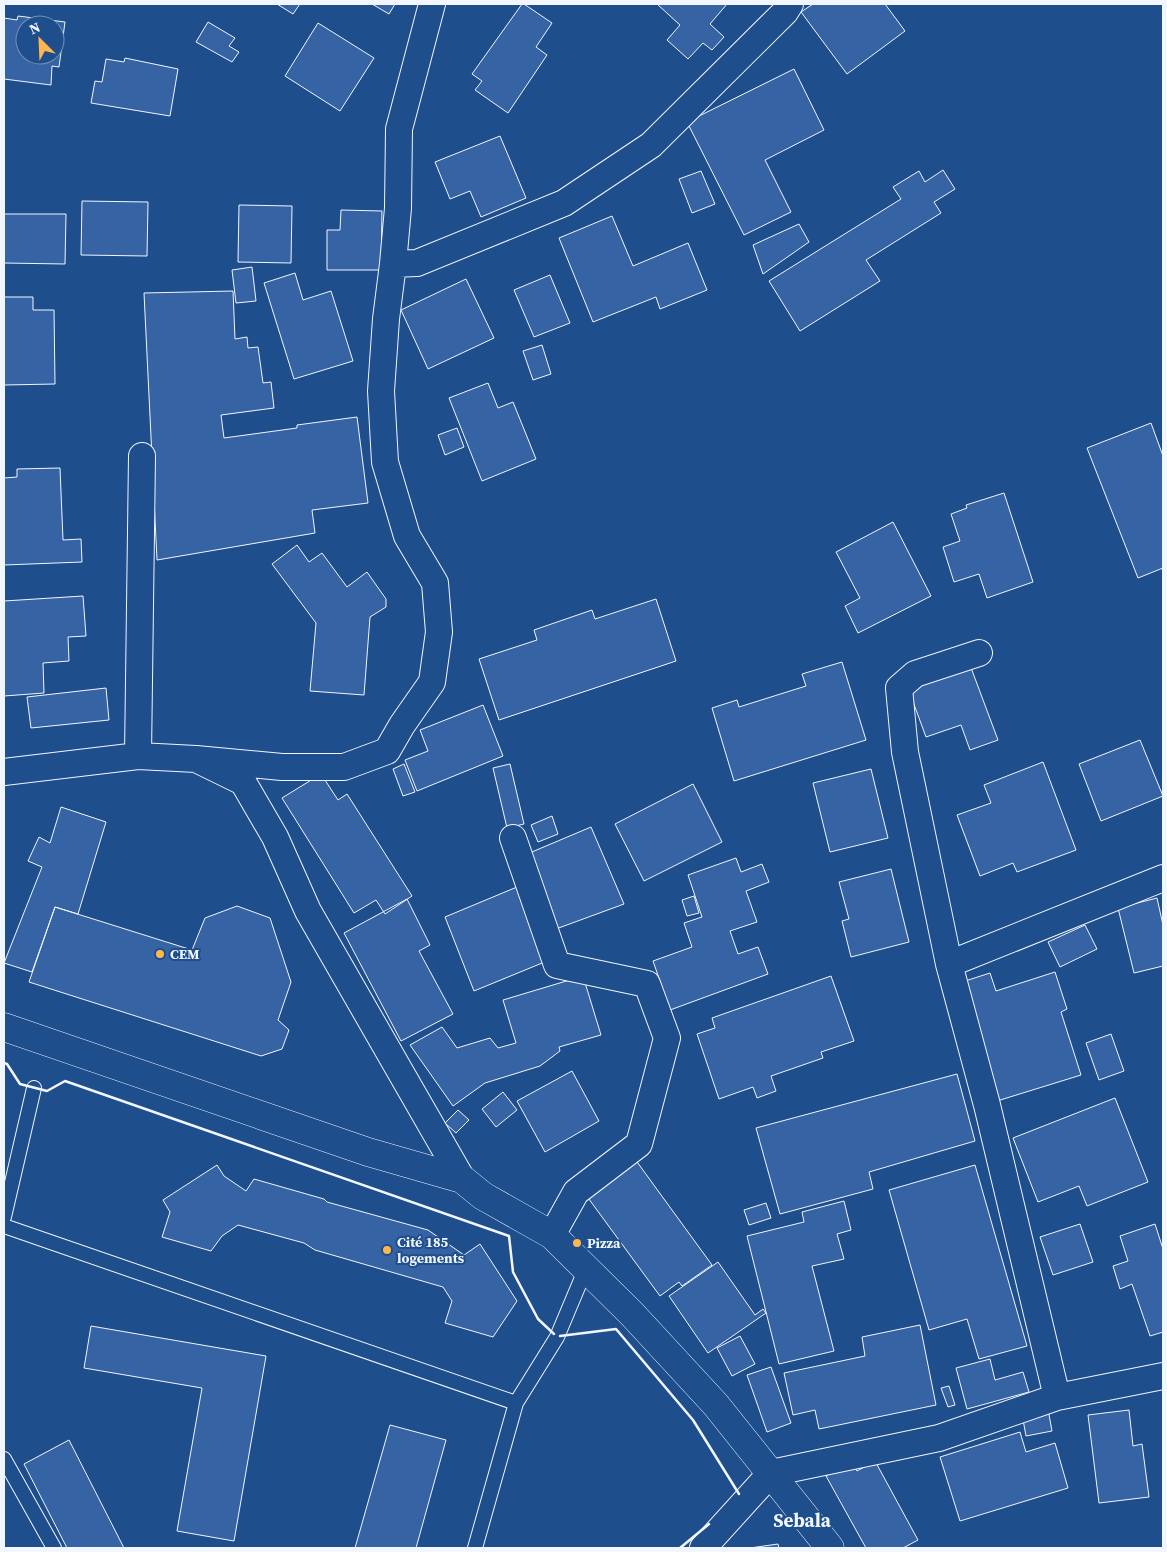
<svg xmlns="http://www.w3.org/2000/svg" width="1167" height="1552" font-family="'Source Serif 4',serif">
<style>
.building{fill:#3563a3;stroke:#f2f6ff;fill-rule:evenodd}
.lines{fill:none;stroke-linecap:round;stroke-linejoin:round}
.service-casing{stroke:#f2f6ff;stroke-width:16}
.minor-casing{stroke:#f2f6ff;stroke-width:28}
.secondary-casing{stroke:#f2f6ff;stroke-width:29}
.service{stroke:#1f4e8c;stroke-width:14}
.minor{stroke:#1f4e8c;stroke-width:26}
.secondary{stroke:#1f4e8c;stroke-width:28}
.wall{stroke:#f2f6ff;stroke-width:2.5}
.poi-dot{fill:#ffb74d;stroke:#1f4e8c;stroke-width:2}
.labels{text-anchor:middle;stroke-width:4;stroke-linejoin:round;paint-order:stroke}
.poi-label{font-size:14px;font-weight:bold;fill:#f2f6ff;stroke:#1f4e8c;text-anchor:start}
.district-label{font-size:19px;font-weight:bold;fill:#f2f6ff;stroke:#1f4e8c}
</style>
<rect width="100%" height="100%" fill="#1f4e8c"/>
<path class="building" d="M 277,4 L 300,4 L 293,14 Z
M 372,4 L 395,4 L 389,14 Z
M 522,4 L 524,4 L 552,23 L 536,47 L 547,55 L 508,113 L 475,90 L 482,81 L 472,74 Z
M 657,4 L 727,4 L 710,24 L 724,37 L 712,50 L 703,43 L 688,59 L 667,40 L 680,25 Z
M 813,4 L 885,4 L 905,31 L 847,74 L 801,12 Z
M 18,16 L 65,22 L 59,67 L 52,66 L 51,85 L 4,79 L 4,18 L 17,20 ZM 25,25 L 55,25 L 55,55 L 25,55 Z
M 208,22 L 235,38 L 229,46 L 239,52 L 232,62 L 196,42 Z
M 318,23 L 374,58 L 340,111 L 285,76 Z
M 125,58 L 178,69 L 170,116 L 91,103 L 95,81 L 102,82 L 106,59 L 124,62 Z
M 794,69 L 824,130 L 765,160 L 791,212 L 744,235 L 687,122 Z
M 500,136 L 526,198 L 481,217 L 470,191 L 450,199 L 435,162 Z
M 943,170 L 955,189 L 934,202 L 941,213 L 866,260 L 880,281 L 800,331 L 769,281 L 901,199 L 893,187 L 919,171 L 925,182 Z
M 701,171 L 715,204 L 692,213 L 679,179 Z
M 82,201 L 148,202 L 147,256 L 81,255 Z
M 239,205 L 292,206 L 291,263 L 238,262 Z
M 341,210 L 382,211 L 381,270 L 327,270 L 327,230 L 340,230 Z
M 4,214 L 66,214 L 65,264 L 4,263 Z
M 612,216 L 633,266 L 688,243 L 707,290 L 660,309 L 656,297 L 593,322 L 559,238 Z
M 799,224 L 809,242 L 763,274 L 753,245 Z
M 252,267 L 256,301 L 236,303 L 232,270 Z
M 295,273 L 303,300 L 331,291 L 353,361 L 294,379 L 264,283 Z
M 550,275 L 570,323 L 534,337 L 514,290 Z
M 466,279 L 494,338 L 428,369 L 401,310 Z
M 233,291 L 235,339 L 247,337 L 248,348 L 258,347 L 263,383 L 271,382 L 274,408 L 221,415 L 224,438 L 297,428 L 297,425 L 357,417 L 368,503 L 312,510 L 315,533 L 157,560 L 144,293 Z
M 4,297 L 33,297 L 33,310 L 54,310 L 55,384 L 4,385 Z
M 542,345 L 551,374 L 533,380 L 523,351 Z
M 488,383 L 498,408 L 513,402 L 536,459 L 482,481 L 449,398 Z
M 1151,423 L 1163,456 L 1163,568 L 1138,578 L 1087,448 Z
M 457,428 L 464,447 L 445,455 L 438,435 Z
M 60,468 L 63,540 L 81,539 L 82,562 L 4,565 L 4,478 L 17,477 L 17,469 Z
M 1004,493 L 1033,582 L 987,598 L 979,574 L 954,582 L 943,547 L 960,541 L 951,514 L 967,508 L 966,505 Z
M 893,522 L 931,596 L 858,633 L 845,606 L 860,598 L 836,552 Z
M 297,545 L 309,562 L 322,553 L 347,587 L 367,572 L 386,599 L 386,607 L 370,617 L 364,695 L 310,691 L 316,623 L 272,564 Z
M 83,596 L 86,636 L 68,637 L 69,661 L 43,663 L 44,693 L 4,696 L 4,601 Z
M 656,599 L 676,661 L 499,720 L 479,659 L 537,640 L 534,630 L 592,610 L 595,619 Z
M 967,657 L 998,740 L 970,750 L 961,725 L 926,737 L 905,680 Z
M 842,662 L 866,740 L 734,781 L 712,708 L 737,700 L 739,707 L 806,686 L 802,674 Z
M 106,688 L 109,720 L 31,728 L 27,697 Z
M 483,705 L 503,756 L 417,791 L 405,760 L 428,751 L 420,730 Z
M 1140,740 L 1163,796 L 1101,821 L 1079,764 Z
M 1043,762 L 1076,850 L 1017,872 L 1013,863 L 980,876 L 957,815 L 991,803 L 984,785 Z
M 404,764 L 415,792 L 403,796 L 393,769 Z
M 510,764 L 524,824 L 507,828 L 493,768 Z
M 871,769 L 888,838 L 830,852 L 813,783 Z
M 321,774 L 338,800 L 347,794 L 412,896 L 385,914 L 376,900 L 354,913 L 282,798 Z
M 693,784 L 722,842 L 644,881 L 615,824 Z
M 61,807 L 106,822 L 78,914 L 55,907 L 32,972 L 4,963 L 42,867 L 28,861 L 39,837 L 50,843 Z
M 552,816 L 558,834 L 538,842 L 531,825 Z
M 591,827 L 624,904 L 545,933 L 520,857 Z
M 736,858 L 741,872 L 762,864 L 769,882 L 746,891 L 757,922 L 730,931 L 738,954 L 758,947 L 768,974 L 670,1010 L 653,961 L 692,947 L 684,923 L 702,917 L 688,875 Z
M 891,869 L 909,942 L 851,957 L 842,921 L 849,919 L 839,882 Z
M 517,887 L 547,961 L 474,991 L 445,917 Z
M 694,896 L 699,913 L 687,916 L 682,900 Z
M 1157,898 L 1163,925 L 1163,966 L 1134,973 L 1118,908 Z
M 407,899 L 430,945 L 419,951 L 453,1014 L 401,1041 L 344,933 Z
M 237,906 L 270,918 L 291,982 L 278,1020 L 289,1030 L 282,1049 L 261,1056 L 29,982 L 55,907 L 192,950 L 205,918 Z
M 1085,925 L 1097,949 L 1060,967 L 1048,942 Z
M 1055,972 L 1067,1009 L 1061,1012 L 1081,1075 L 997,1101 L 959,983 L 990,973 L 996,991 Z
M 583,976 L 601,1035 L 559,1047 L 560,1051 L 540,1066 L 485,1083 L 453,1106 L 410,1045 L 442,1027 L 457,1048 L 490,1038 L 498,1048 L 516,1043 L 503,1000 Z
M 831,976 L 854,1041 L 821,1052 L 823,1058 L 771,1076 L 776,1091 L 757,1098 L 753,1087 L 719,1099 L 697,1034 L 715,1028 L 712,1018 Z
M 1111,1034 L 1124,1071 L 1099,1080 L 1086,1043 Z
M 572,1071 L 599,1121 L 545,1152 L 517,1101 Z
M 957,1074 L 975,1141 L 869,1172 L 873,1189 L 780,1214 L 756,1128 Z
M 503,1092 L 517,1110 L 496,1127 L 482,1109 Z
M 1115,1098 L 1148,1182 L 1087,1206 L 1079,1186 L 1038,1202 L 1013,1138 Z
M 458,1110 L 469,1120 L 456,1133 L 445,1123 Z
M 632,1155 L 712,1265 L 682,1286 L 679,1282 L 660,1296 L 583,1191 Z
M 217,1165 L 224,1176 L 246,1191 L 254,1179 L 324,1199 L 327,1202 L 428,1230 L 464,1255 L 480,1244 L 517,1301 L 493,1337 L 445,1323 L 452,1301 L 443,1287 L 315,1250 L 304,1243 L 238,1225 L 222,1236 L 211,1251 L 162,1237 L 170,1212 L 163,1200 Z
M 975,1165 L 1027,1346 L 979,1359 L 967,1319 L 929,1330 L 889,1190 Z
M 844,1201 L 851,1230 L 837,1234 L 844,1259 L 812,1266 L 834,1351 L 779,1364 L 747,1236 L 804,1222 L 802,1212 Z
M 766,1203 L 771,1218 L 749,1225 L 744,1210 Z
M 1080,1224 L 1093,1262 L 1053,1275 L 1040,1237 Z
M 1155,1224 L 1163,1249 L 1163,1332 L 1150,1336 L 1132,1284 L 1120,1289 L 1113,1266 L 1128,1261 L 1120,1236 Z
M 718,1262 L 755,1315 L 763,1309 L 766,1313 L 708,1353 L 669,1296 Z
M 920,1325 L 936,1405 L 819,1429 L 815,1410 L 793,1415 L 784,1373 L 865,1356 L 862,1337 Z
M 91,1326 L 266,1356 L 234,1541 L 177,1531 L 202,1388 L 84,1368 Z
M 740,1336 L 755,1364 L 732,1376 L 717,1348 Z
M 990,1359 L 995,1380 L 1023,1372 L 1029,1392 L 967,1409 L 956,1368 Z
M 771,1367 L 791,1423 L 767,1432 L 747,1375 Z
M 949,1386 L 955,1405 L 948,1407 L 941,1388 Z
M 1048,1409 L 1052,1431 L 1026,1436 L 1022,1414 Z
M 1129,1410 L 1133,1446 L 1142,1444 L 1149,1497 L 1099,1503 L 1088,1415 Z
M 390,1425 L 446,1440 L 416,1548 L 355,1548 Z
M 1020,1432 L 1026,1452 L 1055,1443 L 1068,1488 L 960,1521 L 940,1457 Z
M 69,1440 L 124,1548 L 67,1548 L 24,1464 Z
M 875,1461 L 918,1540 L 903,1548 L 866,1548 L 826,1476 L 852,1462 L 857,1471 Z
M 778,1544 L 779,1548 L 750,1548 Z"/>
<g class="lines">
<defs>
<path id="service" d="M 4,1217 L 34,1088
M 4,1226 L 516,1403
M 4,1459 L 54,1548
M 475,1548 L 516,1403 L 557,1337 L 586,1268"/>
<path id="minor" d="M 393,264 L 417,263 L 564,203 L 651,145 L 785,12 L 790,4
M 979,653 L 915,674 L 899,688 L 905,752 L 949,964 L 987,1105 L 1057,1397
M 138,756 L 142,456
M 196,759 L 282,767 L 344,767 L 387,751 L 402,725 L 432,682 L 439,632 L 435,583 L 407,536 L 385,462 L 381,391 L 386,319 L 393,264 L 398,208 L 399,129 L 432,4
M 4,772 L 138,756 L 196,759 L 243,782 L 275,837 L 308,911 L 462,1179
M 513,838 L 557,965 L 647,984 L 667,1038 L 639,1144 L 576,1192 L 552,1235
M 949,964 L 1163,878
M 703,1548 L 771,1473 L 939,1438 L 1057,1397 L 1163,1376"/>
<path id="secondary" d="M 4,1027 L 368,1152 L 462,1179 L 483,1196 L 552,1235 L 632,1314 L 716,1405 L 830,1548"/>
</defs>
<use href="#service" class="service-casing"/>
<use href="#minor" class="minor-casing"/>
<use href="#secondary" class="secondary-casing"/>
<use href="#service" class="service"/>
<use href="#minor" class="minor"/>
<use href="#secondary" class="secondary"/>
<path class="wall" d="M 4,1063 L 7,1064 L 20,1084 L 47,1091 L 65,1081 L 509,1236 L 513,1272 L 538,1319 L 554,1334
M 560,1336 L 616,1329 L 693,1420 L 739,1494
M 680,1548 L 709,1524"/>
</g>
<g class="poi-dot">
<circle cx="160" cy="954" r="5"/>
<circle cx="577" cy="1243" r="5"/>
<circle cx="387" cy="1250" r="5"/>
</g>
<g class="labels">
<g class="poi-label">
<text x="170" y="959">CEM</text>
<text x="397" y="1247">Cité 185<tspan x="397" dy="16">logements</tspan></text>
<text x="587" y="1248">Pizza</text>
</g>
<g class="district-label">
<text x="802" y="1527">Sebala</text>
</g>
</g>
<rect width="1167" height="1552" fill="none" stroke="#f2f6ff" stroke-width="10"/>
<g transform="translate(40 40) rotate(336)"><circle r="24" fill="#1f4e8c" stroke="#7391ba"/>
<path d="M0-4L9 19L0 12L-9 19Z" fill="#ffb74d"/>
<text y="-8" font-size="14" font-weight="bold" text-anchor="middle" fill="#f2f6ff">N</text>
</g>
</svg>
